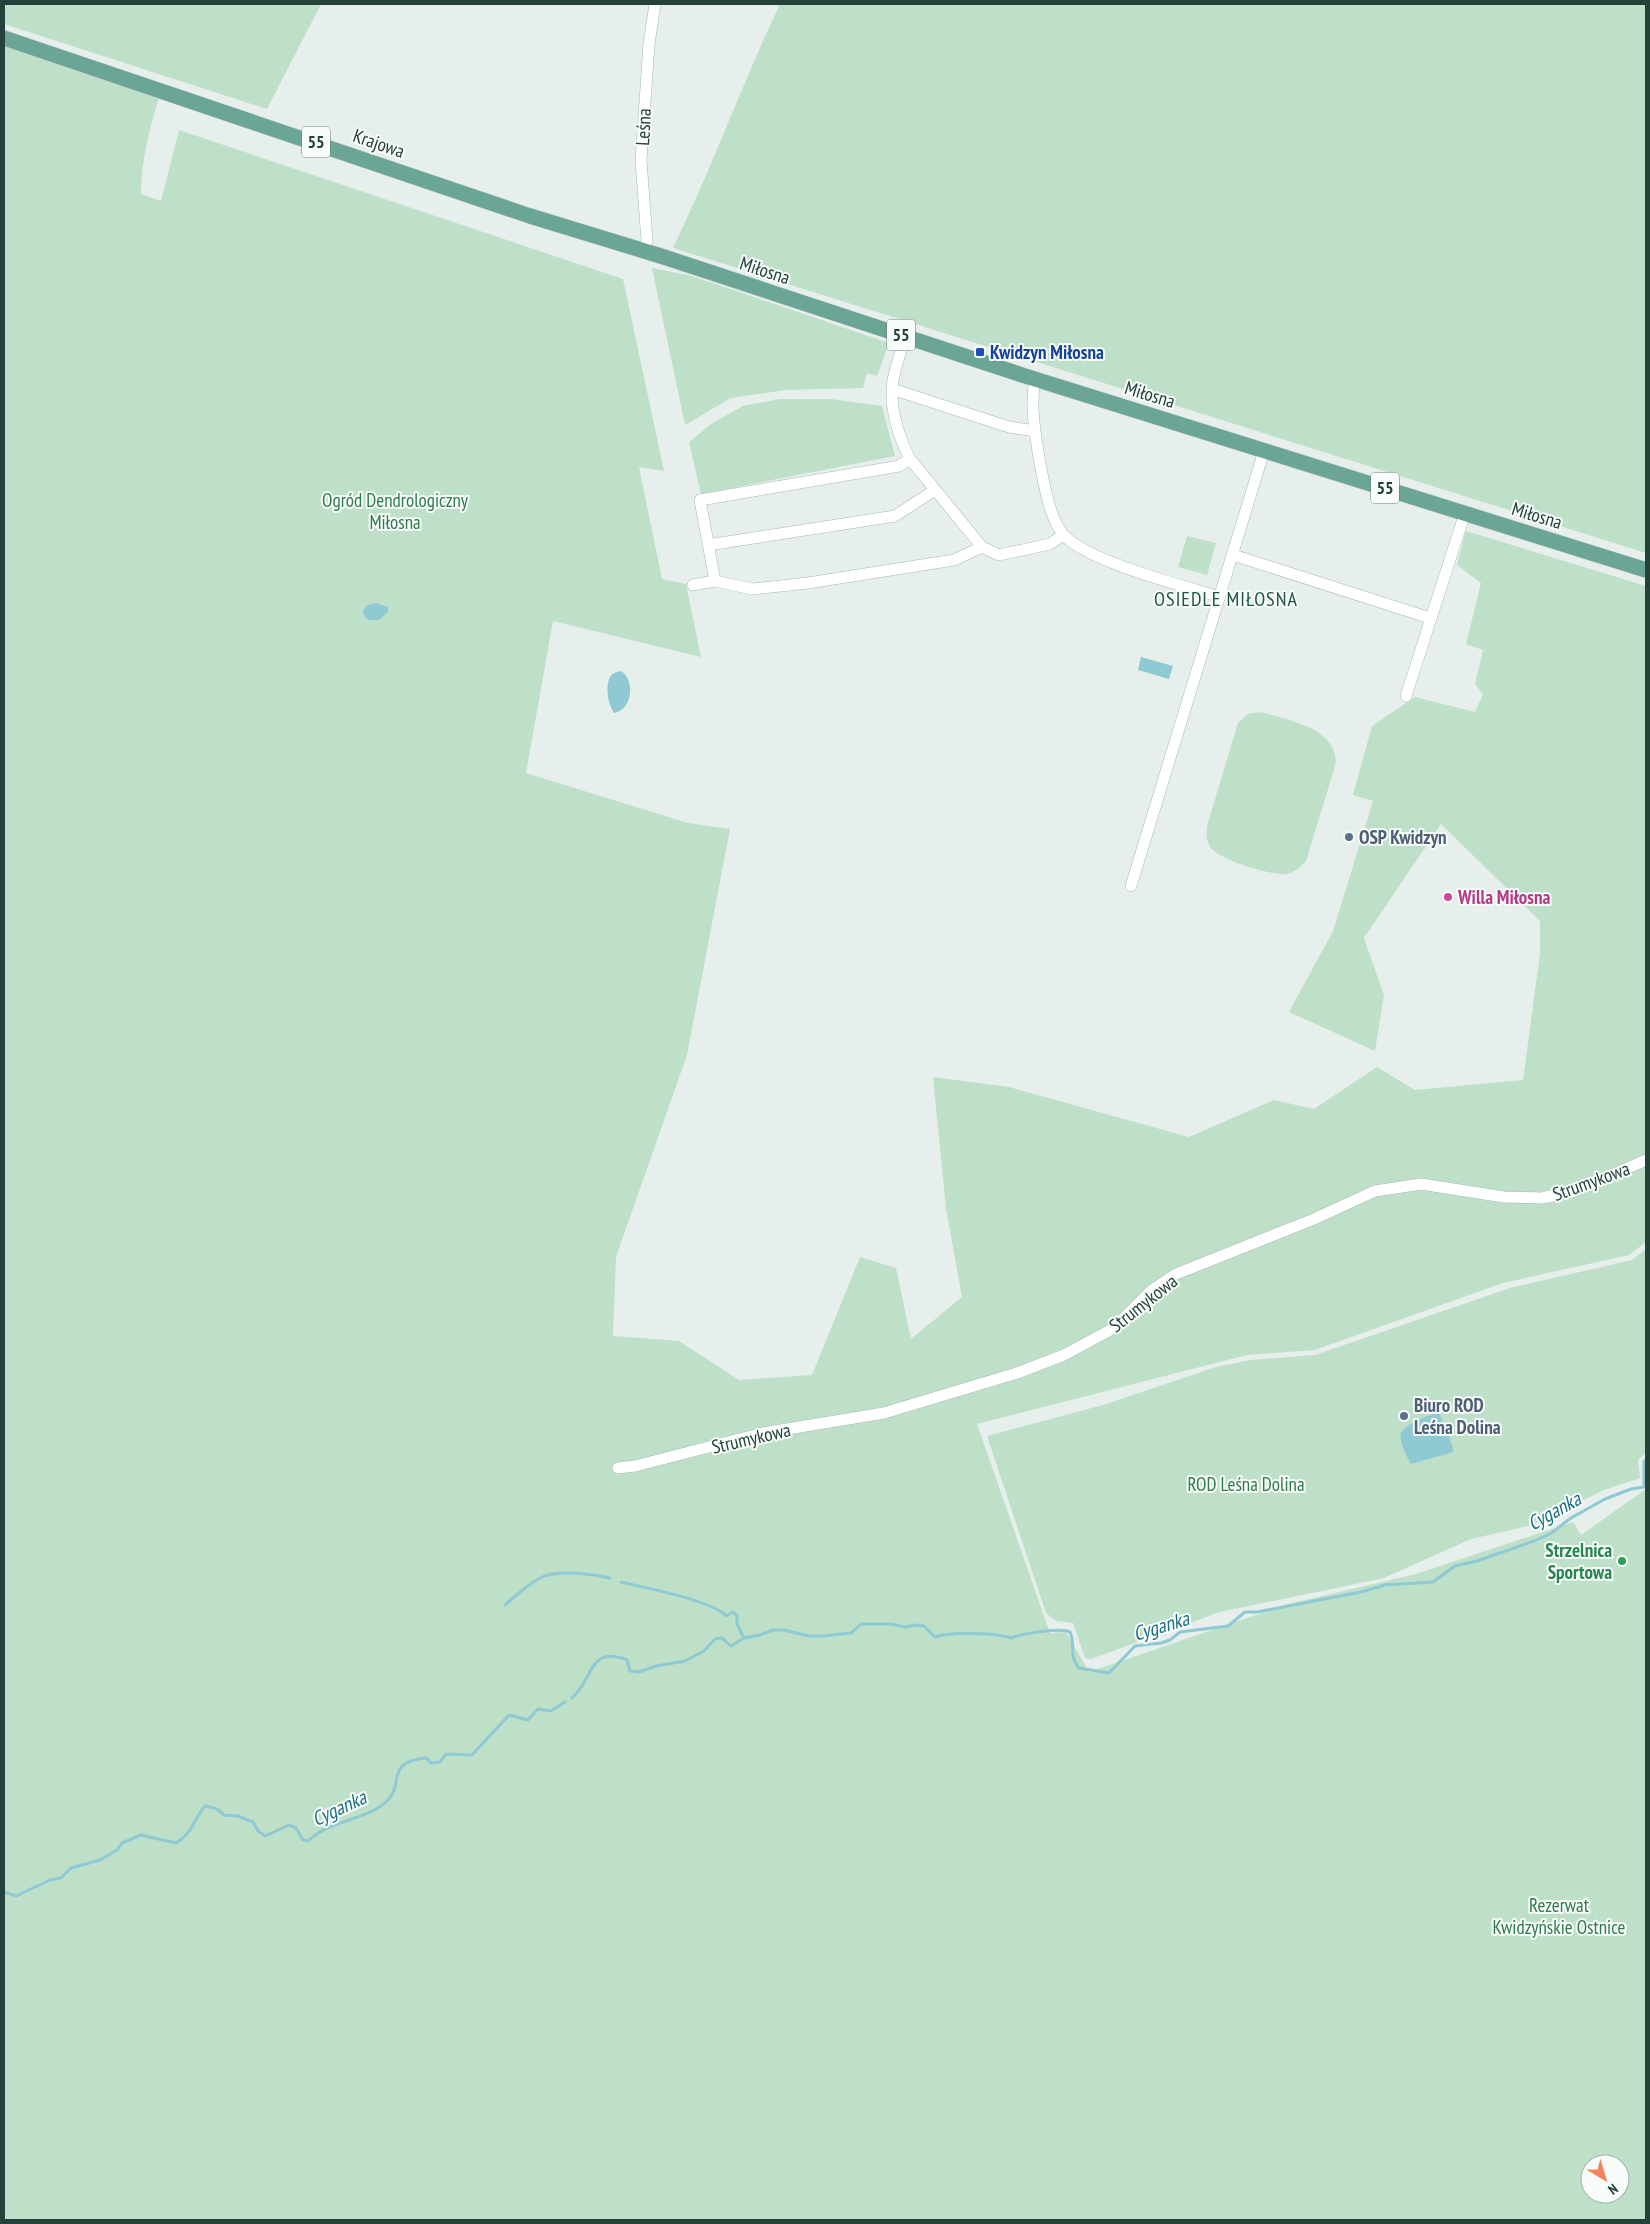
<svg xmlns="http://www.w3.org/2000/svg" width="1650" height="2224" font-family="'PT Sans Narrow',sans-serif">
<style>
.green{fill:#bfe0c8;fill-rule:evenodd}
.water{fill:#8ec9d4}
.lines{fill:none;stroke-linecap:round;stroke-linejoin:round}
.stream{stroke:#8ec9d4;stroke-width:3}
.street-casing{stroke:#a8b8b2;stroke-width:12}
.primary-casing{stroke:#c2cac8;stroke-width:16}
.street{stroke:#fff;stroke-width:11}
.primary{stroke:#6aa596;stroke-width:15}
.transit-dot{fill:#1a4fb4;stroke:#f7fbf9;stroke-width:2}
.service-dot{fill:#5c6f8a;stroke:#f7fbf9;stroke-width:2}
.hotel-dot{fill:#d1479c;stroke:#f7fbf9;stroke-width:2}
.leisure-dot{fill:#2e9e5b;stroke:#f7fbf9;stroke-width:2}
.labels{text-anchor:middle;stroke-width:4;stroke-linejoin:round;paint-order:stroke}
.shield{fill:#f7fbf9;stroke:#637a73;stroke-width:1}
.shield-label{font-size:18px;font-weight:bold;fill:#24423a}
.street-label{font-size:19px;fill:#24423a;stroke:#f7fbf9}
.transit-label{font-size:19px;font-weight:bold;fill:#164399;stroke:#f7fbf9;text-anchor:start}
.park-label{font-size:19px;fill:#2d7a4b;stroke:#f7fbf9}
.service-label{font-size:19px;font-weight:bold;fill:#4e5e75;stroke:#f7fbf9;text-anchor:start}
.hotel-label{font-size:19px;font-weight:bold;fill:#b23c85;stroke:#f7fbf9;text-anchor:start}
.leisure-label{font-size:19px;font-weight:bold;fill:#27864d;stroke:#f7fbf9;text-anchor:end}
.neighbourhood-label{font-size:20px;letter-spacing:1px;fill:#1f5548;stroke:#f7fbf9}
.water-label{font-size:20px;font-style:italic;fill:#1c6f80;stroke:#f7fbf9}
</style>
<rect width="100%" height="100%" fill="#e6efeb"/>
<path class="green" d="M 4,4 L 321,4 L 267,109 L 4,24 Z
M 780,4 L 1646,4 L 1646,553 L 673,248 C 712,168 742,84 780,4 Z
M 4,46 L 159,97 C 150,128 141,160 141,194 L 161,201 L 179,130 L 623,279 L 664,471 L 639,467 L 662,579 L 686,584 L 701,657 L 553,621 L 526,773 L 688,823 L 730,829 L 687,1055 L 616,1257 L 613,1336 L 679,1341 L 739,1380 L 812,1375 L 860,1257 L 896,1268 L 911,1339 L 962,1297 L 946,1209 L 933,1077 L 1009,1087 L 1189,1137 L 1274,1100 L 1314,1109 L 1377,1067 L 1415,1090 L 1523,1080 L 1540,954 L 1540,921 L 1441,824 L 1364,938 L 1384,995 L 1375,1051 L 1289,1012 L 1333,931 L 1373,801 L 1353,795 L 1372,726 L 1415,697 L 1475,712 L 1483,694 L 1475,684 L 1483,650 L 1466,644 L 1481,583 L 1457,565 L 1466,531 L 1646,586 L 1646,1242 L 1629,1255 L 1503,1283 L 1315,1350 L 1247,1355 L 977,1424 L 1050,1633 L 1066,1632 L 1089,1672 L 1288,1604 L 1416,1574 L 1573,1522 L 1581,1535 L 1646,1489 L 1646,2220 L 4,2220 ZM 1590,2164 L 1620,2164 L 1620,2194 L 1590,2194 Z
M 652,268 L 692,276 L 889,343 L 877,376 L 867,373 L 863,388 L 786,390 L 731,398 L 685,425 Z
M 780,399 L 831,399 L 882,406 L 895,456 L 701,494 L 689,442 L 711,424 L 743,406 Z
M 1187,536 L 1216,543 L 1207,575 L 1178,567 Z
M 1262,712 C 1289,721 1336,727 1336,763 L 1306,861 C 1301,867 1295,872 1287,874 C 1272,876 1220,860 1211,848 C 1206,841 1206,834 1207,826 L 1238,723 L 1248,714 Z
M 1646,1249 L 1646,1453 L 1638,1460 L 1640,1478 L 1604,1490 L 1532,1525 L 1471,1539 L 1384,1578 L 1220,1612 L 1091,1659 L 1085,1658 L 1073,1623 L 1056,1621 L 1046,1613 L 987,1436 L 1103,1405 L 1216,1367 L 1251,1360 L 1315,1355 L 1510,1288 L 1632,1260 Z"/>
<path class="water" d="M 376,603 L 388,607 L 388,612 L 379,620 L 368,620 L 364,616 L 363,610 L 368,605 Z
M 1141,657 L 1173,666 L 1169,679 L 1138,670 Z
M 621,671 C 636,680 632,711 614,713 C 608,704 605,687 610,677 C 612,673 617,672 621,671 Z
M 1439,1412 L 1453,1448 L 1453,1452 L 1411,1464 C 1407,1457 1398,1440 1401,1433 C 1403,1425 1431,1414 1439,1412 Z"/>
<g class="lines">
<path class="stream" d="M 621,1582 C 642,1587 714,1601 726,1616 L 733,1612 L 737,1616 L 737,1624 L 744,1638
M 505,1605 C 516,1596 528,1584 540,1578 C 556,1569 593,1574 610,1578
M 572,1698 C 594,1679 588,1645 627,1660 L 630,1671 L 639,1672 L 656,1666 L 685,1661 L 704,1651 L 715,1639 L 722,1638 L 731,1646 L 744,1638 L 760,1635 L 773,1630 L 784,1630 L 809,1636 L 823,1636 L 851,1633 L 861,1624 L 892,1624 L 905,1627 L 916,1625 L 924,1626 L 935,1637 C 950,1632 995,1632 1011,1638 C 1021,1634 1061,1627 1070,1632 C 1076,1645 1068,1656 1079,1668 L 1109,1673 L 1135,1646 L 1161,1643 L 1170,1640 L 1180,1632 L 1228,1626 L 1245,1612 L 1257,1612 L 1361,1592 L 1385,1585 L 1433,1582 L 1455,1566 L 1477,1561 L 1534,1541 L 1550,1534 L 1571,1518 L 1605,1499 L 1631,1489 L 1644,1487 L 1644,1461 L 1646,1460
M 4,1892 L 16,1896 L 50,1880 L 61,1878 L 71,1868 L 100,1860 L 117,1850 L 122,1843 L 141,1835 L 176,1843 C 192,1834 194,1819 205,1806 L 217,1809 L 224,1815 L 238,1816 L 253,1822 L 258,1831 L 265,1836 L 289,1825 L 296,1828 L 303,1840 L 308,1841 C 329,1820 368,1820 387,1801 C 405,1784 384,1762 426,1758 L 431,1763 L 440,1762 L 446,1754 L 472,1755 L 509,1715 L 528,1720 L 538,1709 L 551,1711 L 565,1702"/>
<defs>
<path id="street" d="M 644,251 L 647,241 L 641,160 L 649,44 L 655,4
M 905,337 C 901,354 892,373 892,391 C 891,412 900,440 910,459 L 982,547 L 999,555 L 1050,544 L 1063,535
M 1035,379 C 1030,407 1035,431 1039,458 C 1043,479 1049,518 1063,534 C 1085,561 1184,586 1220,597
M 892,389 L 1009,427 L 1035,431
M 708,545 L 895,516 L 935,490
M 1233,555 L 1430,618
M 715,581 L 700,500 L 882,469 L 899,466 L 910,459
M 693,585 L 715,581 L 752,589 L 808,583 L 954,560 L 982,547
M 1406,696 L 1465,513
M 1131,886 L 1264,451
M 618,1468 L 635,1466 L 763,1433 L 884,1413 L 1017,1373 L 1064,1355 L 1114,1328 L 1152,1290 L 1176,1274 L 1314,1219 L 1375,1191 L 1421,1184 L 1504,1197 L 1542,1198 L 1575,1191 L 1646,1160"/>
<path id="primary" d="M 4,38 L 530,216 L 664,257 L 1022,375 L 1646,570"/>
</defs>
<use href="#street" class="street-casing"/>
<use href="#primary" class="primary-casing"/>
<use href="#street" class="street"/>
<use href="#primary" class="primary"/>
</g>
<rect class="transit-dot" x="975" y="347" width="10" height="10" rx="2.5"/>
<g class="service-dot">
<circle cx="1349" cy="837" r="5"/>
<circle cx="1404" cy="1416" r="5"/>
</g>
<circle class="hotel-dot" cx="1448" cy="897" r="5"/>
<circle class="leisure-dot" cx="1622" cy="1561" r="5"/>
<g class="labels">
<g class="shield">
<rect x="302" y="126.5" width="28" height="31" rx="4"/>
<rect x="887" y="319.5" width="28" height="31" rx="4"/>
<rect x="1371" y="472.5" width="28" height="31" rx="4"/>
</g>
<g class="shield-label">
<text x="316" y="148">55</text>
<text x="901" y="341">55</text>
<text x="1385" y="494">55</text>
</g>
<g class="street-label">
<text transform="translate(643 127) rotate(-87)" y="7">Leśna</text>
<text transform="translate(379 143) rotate(19)" y="7">Krajowa</text>
<text transform="translate(765 270) rotate(18)" y="7">Miłosna</text>
<text transform="translate(1150 394) rotate(17)" y="7">Miłosna</text>
<text transform="translate(1537 515) rotate(17)" y="7">Miłosna</text>
<text transform="translate(1591 1181) rotate(-20)" y="7">Strumykowa</text>
<text transform="translate(1143 1303) rotate(-38)" y="7">Strumykowa</text>
<text transform="translate(751 1438) rotate(-13)" y="7">Strumykowa</text>
</g>
<g class="transit-label">
<text x="990" y="359">Kwidzyn Miłosna</text>
</g>
<g class="park-label">
<text x="395" y="507">Ogród Dendrologiczny<tspan x="395" dy="22">Miłosna</tspan></text>
<text x="1246" y="1491">ROD Leśna Dolina</text>
<text x="1559" y="1912">Rezerwat<tspan x="1559" dy="22">Kwidzyńskie Ostnice</tspan></text>
</g>
<g class="service-label">
<text x="1359" y="844">OSP Kwidzyn</text>
<text x="1414" y="1412">Biuro ROD<tspan x="1414" dy="22">Leśna Dolina</tspan></text>
</g>
<g class="hotel-label">
<text x="1458" y="904">Willa Miłosna</text>
</g>
<g class="leisure-label">
<text x="1612" y="1557">Strzelnica<tspan x="1612" dy="22">Sportowa</tspan></text>
</g>
<g class="neighbourhood-label">
<text x="1226" y="606">OSIEDLE MIŁOSNA</text>
</g>
<g class="water-label">
<text transform="translate(1554 1511) rotate(-29)" y="7">Cyganka</text>
<text transform="translate(1161 1626) rotate(-17)" y="7">Cyganka</text>
<text transform="translate(339 1808) rotate(-25)" y="7">Cyganka</text>
</g>
</g>
<rect width="1650" height="2224" fill="none" stroke="#24423a" stroke-width="10"/>
<g transform="translate(1605 2179) rotate(142)"><circle r="24" fill="#f7fbf9" stroke="#a3b1ad"/>
<path d="M0-4L9 19L0 12L-9 19Z" fill="#f4845f"/>
<text y="-8" font-size="14" font-weight="bold" text-anchor="middle" fill="#24423a">N</text>
</g>
</svg>
